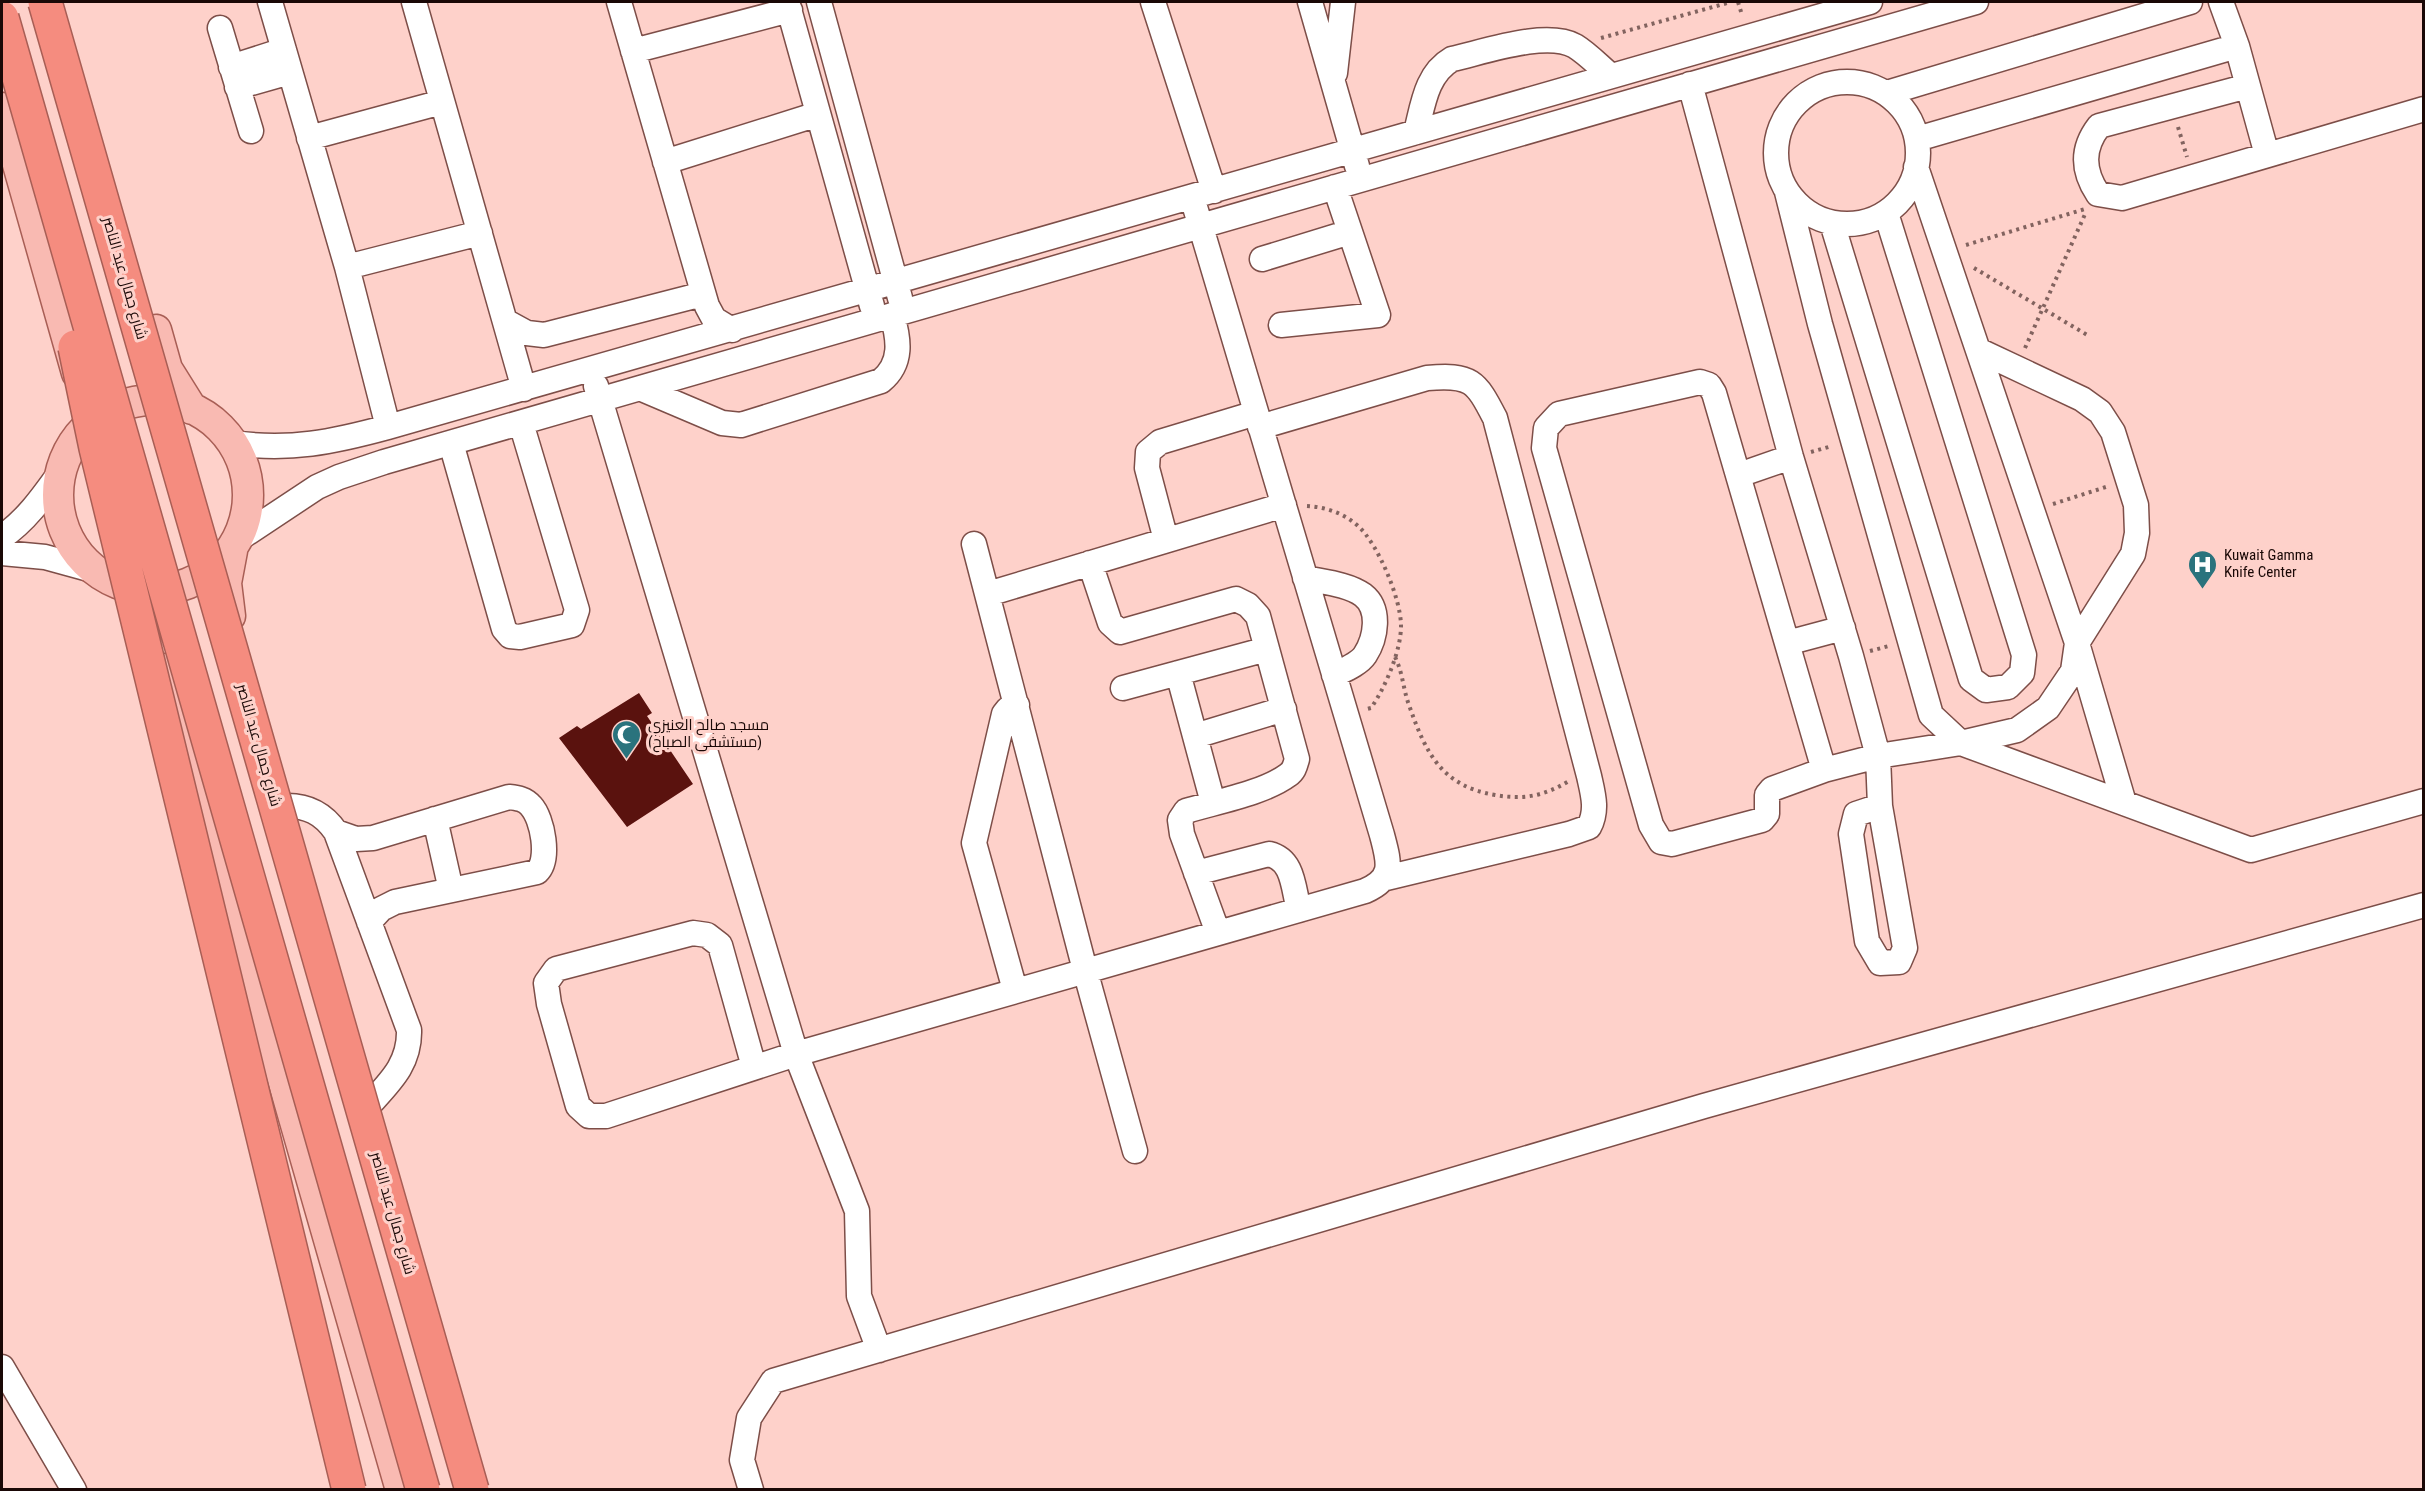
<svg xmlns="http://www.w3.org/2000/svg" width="2425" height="1491" font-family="'Roboto Condensed',Cairo,sans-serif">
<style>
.building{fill:#5a120e}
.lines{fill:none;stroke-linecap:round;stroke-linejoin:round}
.minor-casing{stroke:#7d4e48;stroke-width:27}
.major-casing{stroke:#a85e55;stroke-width:33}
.path{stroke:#82635f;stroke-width:4;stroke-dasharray:3 4.5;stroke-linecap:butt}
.minor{stroke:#fff;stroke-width:24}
.major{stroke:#f9bab2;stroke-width:30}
.highway-bridge-casing{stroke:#a85e55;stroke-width:36;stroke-linecap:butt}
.highway-bridge{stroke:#f58c7f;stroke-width:33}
.labels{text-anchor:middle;stroke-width:6;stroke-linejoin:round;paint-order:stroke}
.street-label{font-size:15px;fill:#1a0806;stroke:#fed1ca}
.poi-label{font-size:15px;fill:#1a0806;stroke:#fed1ca;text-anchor:start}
</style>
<rect width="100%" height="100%" fill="#fed1ca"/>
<path class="building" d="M 639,693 L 652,713 L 647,716 L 693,784 L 627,827 L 559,738 L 577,726 L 581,729 Z"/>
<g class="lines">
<defs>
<path id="minor" d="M 270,2 L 347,267 L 388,427
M 414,2 L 524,389
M 619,2 L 707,306 L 714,319 L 732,330
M 787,2 L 872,306
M 819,2 L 900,298
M 1153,2 L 1214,191
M 1310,2 L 1357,166
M 2221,2 L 2237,46 L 2267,155
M 220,28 L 251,131
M 633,51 L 790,10
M 231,67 L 284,50
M 1335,73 L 1343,2
M1776 153a71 71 0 1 1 142 0a71 71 0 1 1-142 0Z
M 1690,84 L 1791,457 L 1851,656 L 1878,756 L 1880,806 L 1905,948 L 1899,962 L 1880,963 L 1867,941 L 1851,834 L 1856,814 L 1880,806
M 2248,86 L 2099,126 C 2082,148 2082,170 2098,194 L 2122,198 L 2424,109
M 237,87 L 290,72
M 1887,93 L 2190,2
M 1416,132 C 1423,105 1426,74 1452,59 C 1484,52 1546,30 1575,46 C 1588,54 1599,66 1611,76
M 309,138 L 442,102
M 1917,139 L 2237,46
M 665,162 L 818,114
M 1916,167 L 2077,643 L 2124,803
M 1787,192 L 1820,324 L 1931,715 L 1961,743 L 2251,850 L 2424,801
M 1832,223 L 1971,679 L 1986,690 L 2008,687 L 2022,673 L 2024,655 L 1886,213
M 1262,259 L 1350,232
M 347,267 L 480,233
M 505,321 L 527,333 L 544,335 L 703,294
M 1281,325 L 1378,315 L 1335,187
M 1700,382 L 1709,385 L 1714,393 L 1824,770 L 1772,789 L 1767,795 L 1767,814 L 1762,820 L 1672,844 L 1661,842 L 1651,825 L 1544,448 L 1546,428 L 1559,414 Z
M 596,386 L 796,1054 L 857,1211 L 859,1296 L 879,1350
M 642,389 L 722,423 L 741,425 L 881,381 C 903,363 899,339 892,315
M 1260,427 L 1427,378 C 1471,374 1476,381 1495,418 L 1589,776 C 1593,794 1598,810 1589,827 L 1569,834 L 1386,878
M 233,443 C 290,451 333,442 388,427 L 1870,2
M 451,443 L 504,629 L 510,636 L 520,637 L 572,625 L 577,610 L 521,423
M 1739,475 L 1791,457
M 2,537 C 27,520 44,495 62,470
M 237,540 L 317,487 L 339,477 L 384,462 L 1976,2
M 1166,540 L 1147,468 L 1148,452 L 1160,442 L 1256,413
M 974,544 L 1085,970 L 1135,1151
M 2,553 L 45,557 L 96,571
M 1090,563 L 1110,623 L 1120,632 L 1236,599 L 1248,605 L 1258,616 L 1297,759 C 1295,766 1294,771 1288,775 C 1264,793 1215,802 1186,811 L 1180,820 L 1182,834 L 1218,933
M 1305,578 C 1323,582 1348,584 1363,595 C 1381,609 1376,638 1365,655 C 1359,664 1344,670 1334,675
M 988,594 L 1284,505
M 1787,643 L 1843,628
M 1178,673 L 1213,803
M 1123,688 L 1267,649
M 1195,736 L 1284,709
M 1824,770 L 1878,756 L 1961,743 L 2017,730 L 2048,708 L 2073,671 L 2077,643 L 2133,554 L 2137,533 L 2136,505 L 2113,432 L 2100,412 L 2082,399 L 1978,350
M 284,806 C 307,805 323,813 336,832 L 409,1030 C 410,1063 391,1081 370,1104
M 435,819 L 451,890
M 336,832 L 356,839 L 373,838 L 509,797 C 518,798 525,799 531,806 C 543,819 550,860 537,872 L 395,902 L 381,909 L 369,922
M 1196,873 L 1269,854 C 1294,860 1293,888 1299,910
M 1015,990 L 974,843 L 1004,714 L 1008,709 L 1017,705
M 754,1067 L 720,945 L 707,935 L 693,933 L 556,969 L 546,983 L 549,1004 L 578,1106 L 589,1116 L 606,1116 L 796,1054 L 1365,891 C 1395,878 1389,862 1382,835 L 1192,197
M 2,1367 L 74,1490
M 751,1490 L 742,1460 L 749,1418 L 773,1381 L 1704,1106 L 2424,905"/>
<path id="major" d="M 2,108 L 77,373
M 156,330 L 167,369 L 192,409
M58 495a95 95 0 1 1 190 0a95 95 0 1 1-190 0Z
M 230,616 L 226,583 L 232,551
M 165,669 L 401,1490"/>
</defs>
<use href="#minor" class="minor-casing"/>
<use href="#major" class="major-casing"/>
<path class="path" d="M 1738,2 L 1742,15
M 1601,38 L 1731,2
M 2178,127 L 2187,157
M 1966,245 L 2085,209
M 1974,268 L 2089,336
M 2025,348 L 2086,212
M 1811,452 L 1832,446
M 2053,504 L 2109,486
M 1307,506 C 1325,507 1344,513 1358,526 C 1378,544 1401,599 1401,626 C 1401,651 1385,688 1371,708 L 1367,709
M 1870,651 L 1889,646
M 1395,657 C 1403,673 1403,689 1409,705 C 1426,754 1442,786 1495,795 C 1524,800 1544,796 1569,781"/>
<use href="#minor" class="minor"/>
<use href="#major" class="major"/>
<defs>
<path id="highway-bridge" d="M 45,2 L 472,1490
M 2,18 L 423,1490
M 75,347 L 96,448 L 349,1490"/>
</defs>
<use href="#highway-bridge" class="highway-bridge-casing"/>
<use href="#highway-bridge" class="highway-bridge"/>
</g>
<defs>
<symbol id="hospital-pin" viewBox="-11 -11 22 30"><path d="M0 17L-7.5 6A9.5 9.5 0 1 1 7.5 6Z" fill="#2a737d" stroke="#fed1ca"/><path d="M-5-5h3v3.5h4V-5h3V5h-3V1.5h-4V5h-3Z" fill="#fff"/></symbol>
<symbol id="mosque-pin" viewBox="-11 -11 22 30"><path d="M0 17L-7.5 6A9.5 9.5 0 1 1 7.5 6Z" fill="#2a737d" stroke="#fed1ca"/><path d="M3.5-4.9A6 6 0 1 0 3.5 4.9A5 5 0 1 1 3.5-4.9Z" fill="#fff"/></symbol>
</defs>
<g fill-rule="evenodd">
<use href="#hospital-pin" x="2186" y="548" width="33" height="45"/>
<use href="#mosque-pin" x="610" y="718" width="33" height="45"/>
</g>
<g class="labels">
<g class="street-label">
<text transform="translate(125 278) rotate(74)" y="5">شارع جمال عبد الناصر</text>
<text transform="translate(259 745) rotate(74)" y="5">شارع جمال عبد الناصر</text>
<text transform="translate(393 1213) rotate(74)" y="5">شارع جمال عبد الناصر</text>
</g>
<g class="poi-label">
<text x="2224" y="560">Kuwait Gamma<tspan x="2224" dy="17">Knife Center</tspan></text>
<text x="648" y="730">مسجد صالح العنيزي<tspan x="648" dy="17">(مستشفى الصباح)</tspan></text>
</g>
</g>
<rect width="2425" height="1491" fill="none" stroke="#1a0806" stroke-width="6"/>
</svg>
